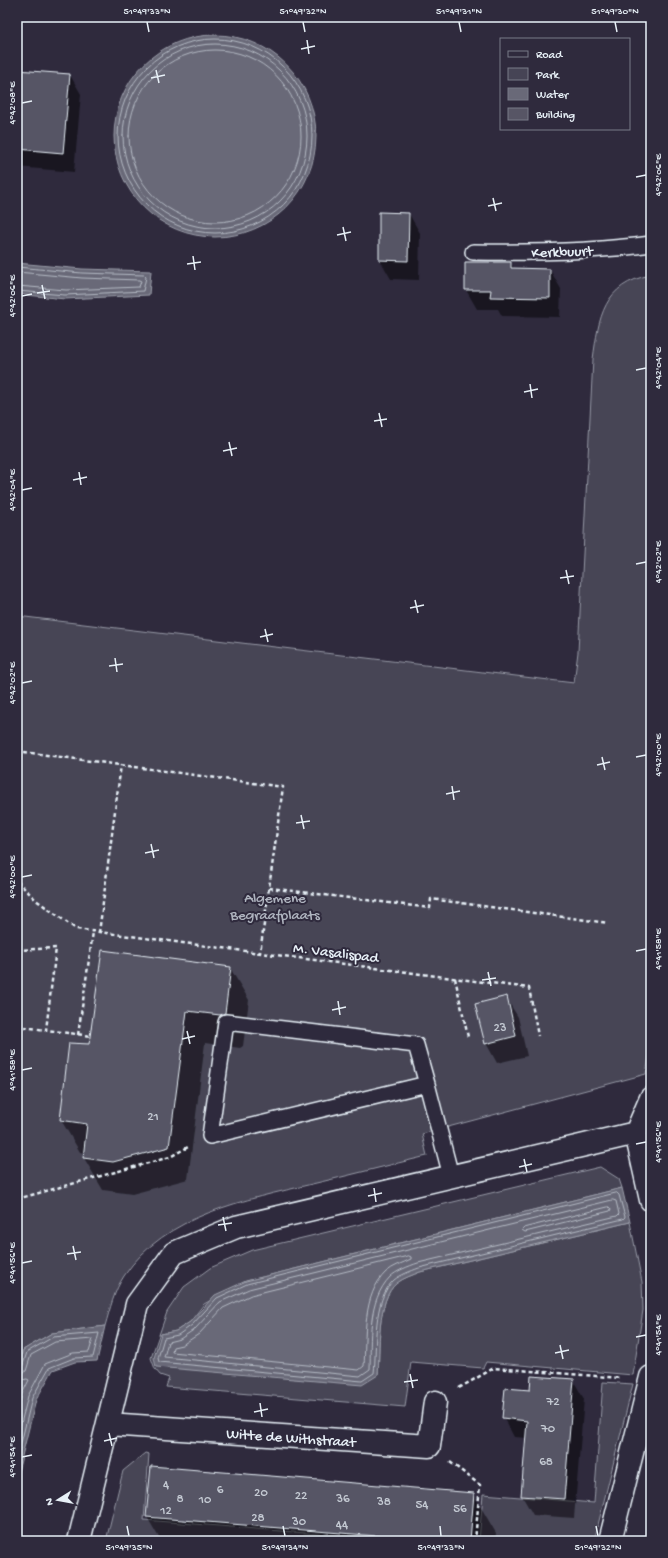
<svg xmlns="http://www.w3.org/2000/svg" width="668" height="1558" font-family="'Gochi Hand',sans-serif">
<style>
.green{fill:#464455;stroke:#979aa6}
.water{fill:#696978;stroke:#9c9fab}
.shadow{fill:#0007}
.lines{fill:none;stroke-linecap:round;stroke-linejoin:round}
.shore{stroke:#b5bbc5;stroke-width:1}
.building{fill:#575565;stroke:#e8f1f8}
.service-casing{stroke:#e8f1f8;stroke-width:18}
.minor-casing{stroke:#e8f1f8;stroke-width:25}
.path{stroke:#e8f1f8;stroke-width:2.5;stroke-dasharray:4 3;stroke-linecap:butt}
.service{stroke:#2f2a3d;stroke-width:15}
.minor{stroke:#2f2a3d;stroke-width:22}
.ticks{fill:none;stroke:#e8f1f8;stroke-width:1.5}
.labels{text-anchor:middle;stroke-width:4;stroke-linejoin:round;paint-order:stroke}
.number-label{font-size:13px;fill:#c4cad3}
.street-label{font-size:15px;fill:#e8f1f8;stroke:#2f2a3d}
.park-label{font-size:15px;fill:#afb4bf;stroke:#2f2a3d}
.neatline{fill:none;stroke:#e8f1f8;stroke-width:1.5}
.ticks-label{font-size:10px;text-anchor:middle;fill:#e8f1f8}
</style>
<rect width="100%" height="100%" fill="#2f2a3d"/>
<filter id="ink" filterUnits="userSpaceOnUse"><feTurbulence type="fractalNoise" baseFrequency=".025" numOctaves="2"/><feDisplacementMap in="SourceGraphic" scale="8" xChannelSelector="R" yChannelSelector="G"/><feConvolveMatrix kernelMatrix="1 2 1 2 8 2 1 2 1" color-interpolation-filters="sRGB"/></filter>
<g filter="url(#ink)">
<path class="green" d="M 651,275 L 651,1043 L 646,1074 L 422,1134 L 427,1156 C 389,1165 351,1175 312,1184 C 246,1200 165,1214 124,1276 C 114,1291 110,1309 105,1326 L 52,1333 L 23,1350 L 17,1372 L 17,616 L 574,683 L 578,652 L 593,359 C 599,317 603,284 651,275 Z
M 600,1167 L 619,1179 L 622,1188 L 246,1281 L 204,1304 L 190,1322 L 176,1331 L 161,1334 L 378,1375 C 380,1351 376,1299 397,1283 C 403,1278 413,1275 420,1272 L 630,1222 L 642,1282 L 643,1310 L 633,1375 L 486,1362 L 483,1368 L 411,1362 L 405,1407 L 166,1387 L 169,1378 L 160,1375 L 155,1369 L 151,1358 L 167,1312 L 184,1287 L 210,1268 L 252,1250 Z
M 603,1382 L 633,1384 L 594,1541 L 479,1541 L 483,1494 L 594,1503 Z
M 145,1453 L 149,1454 L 144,1520 L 406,1541 L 106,1541 L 123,1471 Z"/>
<path class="water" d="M114 136a101 101 0 1 1 202 0a101 101 0 1 1-202 0Z
M 17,263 L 82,269 L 151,271 L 149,295 L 65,299 L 17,294 Z
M 622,1188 L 630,1222 L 420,1272 C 413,1275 403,1278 397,1283 C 376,1299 380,1351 378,1375 L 362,1385 L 156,1367 L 154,1358 L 161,1334 L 176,1331 L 190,1322 L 215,1295 L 246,1281 Z
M 105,1326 L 97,1361 L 75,1362 L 53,1370 L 36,1400 L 17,1476 L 17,1372 L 23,1350 L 52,1333 Z"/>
<path class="shadow" d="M 17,71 L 70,75 L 81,94 L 74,172 L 17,167 Z
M 380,213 L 409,214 L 420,233 L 419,280 L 391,279 L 380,260 Z
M 466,263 L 511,263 L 514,269 L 550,270 L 561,289 L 560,317 L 502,316 L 498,309 L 477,309 L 466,290 Z
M 230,968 L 249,1000 L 243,1046 L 240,1048 L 205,1043 L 188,1179 L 132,1194 L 103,1190 L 84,1158 L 84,1153 L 80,1152 L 61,1120 L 90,1045 Z
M 506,998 L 518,1017 L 527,1056 L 497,1063 L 486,1043 Z
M 573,1380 L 584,1399 L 574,1518 L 533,1515 L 522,1496 L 527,1438 L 514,1437 L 504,1418 L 506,1389 L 530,1391 Z
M 473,1494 L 496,1533 L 495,1541 L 161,1541 L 147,1517 Z"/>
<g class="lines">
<path class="shore" d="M118 136a97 97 0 1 1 194 0a97 97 0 1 1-194 0Z
M123 136a92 92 0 1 1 184 0a92 92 0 1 1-184 0Z
M129 136a86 86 0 1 1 172 0a86 86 0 1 1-172 0Z
M 17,267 L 82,273 L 144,275 L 146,277 L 143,291 L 65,295 L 17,291
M 17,272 L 82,278 L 139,280 L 141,281 L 139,287 L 66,290 L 17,286
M 617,1193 L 619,1195 L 625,1217 L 623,1219 L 419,1268 C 411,1271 400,1275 394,1280 C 372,1300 377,1346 374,1373 L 362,1381 L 159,1362 L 158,1358 L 164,1338 L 178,1335 L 192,1325 L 217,1298 L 247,1284 Z
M 613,1200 L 616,1201 L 619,1214 L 617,1216 L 418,1263 C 409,1266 396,1271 390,1277 C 367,1301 371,1340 370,1369 L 360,1376 L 164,1357 L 168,1342 L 180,1339 L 195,1329 L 220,1302 L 249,1289 Z
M 609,1207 L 611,1209 L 610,1211 L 525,1232 L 522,1230 L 524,1228 Z
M 409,1256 L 411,1257 L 411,1259 C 403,1263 393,1266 386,1272 C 362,1295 366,1336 364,1366 L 359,1370 L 172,1352 L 173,1347 L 182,1345 L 199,1334 L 223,1308 L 251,1295 Z
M 17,1370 L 22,1368 L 27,1352 L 53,1337 L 99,1333 L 93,1357 L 74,1358 L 49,1368 L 32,1398 L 17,1460
M 17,1375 L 26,1371 L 31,1355 L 55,1342 L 93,1339 L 89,1352 L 73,1353 L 45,1364 L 28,1396 L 17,1439
M 17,1381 L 27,1379 L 29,1380 L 22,1394 L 17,1413"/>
</g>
<path class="building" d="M 17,70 L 70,74 L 63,153 L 17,149 Z
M 379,212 L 409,213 L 408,261 L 379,260 Z
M 465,262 L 511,262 L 511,268 L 550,269 L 550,298 L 490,297 L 491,290 L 465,290 Z
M 102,950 L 231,967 L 225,1013 L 220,1015 L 187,1011 L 169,1147 L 113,1162 L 83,1158 L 87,1124 L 60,1120 L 69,1043 L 89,1044 Z
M 507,996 L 516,1036 L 485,1044 L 475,1004 Z
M 531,1376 L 574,1379 L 564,1499 L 521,1496 L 527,1421 L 502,1418 L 505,1388 L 530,1390 Z
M 151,1466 L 474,1493 L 470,1541 L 438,1541 L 146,1517 Z"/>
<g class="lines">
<defs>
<path id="service" d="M 473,252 C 533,253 592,252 651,244
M 427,1084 L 416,1045 L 226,1022 L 210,1136 L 427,1084 L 451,1176"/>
<path id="minor" d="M 636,1133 L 651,1200
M 636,1133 L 651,1098
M 108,1424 L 429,1446 L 435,1402
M 79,1541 L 137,1304 L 174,1253 L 236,1227 L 636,1133
M 610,1541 L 651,1377"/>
</defs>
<use href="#service" class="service-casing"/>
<use href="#minor" class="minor-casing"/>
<path class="path" d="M 17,751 L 283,787 L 260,953
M 17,881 L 36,900 L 76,929 L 529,988 L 538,1036
M 269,888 L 430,908 L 431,899 L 608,923
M 99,933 L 121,765
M 17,950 L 56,948 L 46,1030 L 91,1036
M 455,978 L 468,1037
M 17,1026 L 46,1030
M 78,1035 L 93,932
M 17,1199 L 170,1157 L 188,1147
M 459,1388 L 494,1368 L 621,1378
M 450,1462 L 480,1485 L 475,1541"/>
<use href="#service" class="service"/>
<use href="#minor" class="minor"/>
</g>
</g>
<path class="ticks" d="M 147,22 L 149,32M 303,22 L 305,32M 459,22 L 461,32M 615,22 L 617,32M 307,40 L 309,54M 301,49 L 315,46M 156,70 L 159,83M 151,78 L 165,75M 22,103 L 32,101M 636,177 L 646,175M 493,198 L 496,211M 488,206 L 502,203M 343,227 L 346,241M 337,235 L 351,232M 193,256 L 195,270M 187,264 L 201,262M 42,285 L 45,299M 37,293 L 50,291M 22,296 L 32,294M 636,370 L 646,368M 530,384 L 532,398M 524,392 L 538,389M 379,413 L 382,427M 374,421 L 387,419M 229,442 L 232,456M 223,451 L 237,448M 79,472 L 81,485M 73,480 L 87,477M 22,490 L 32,488M 636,564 L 646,562M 566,570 L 569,584M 560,578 L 574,576M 415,600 L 418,613M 410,608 L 424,605M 265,629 L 268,642M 260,637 L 273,634M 115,658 L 117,672M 109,666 L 123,664M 22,683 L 32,681M 602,757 L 605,770M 636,757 L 646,755M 597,765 L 610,762M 452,786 L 454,800M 446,794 L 460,791M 301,815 L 304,829M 296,823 L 310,821M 151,844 L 154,858M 145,853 L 159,850M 22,877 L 32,875M 636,951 L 646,949M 488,972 L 491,986M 482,980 L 496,978M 338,1001 L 340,1015M 332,1010 L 346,1007M 187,1031 L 190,1044M 182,1039 L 195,1036M 22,1070 L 32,1068M 636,1144 L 646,1142M 524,1159 L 527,1172M 519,1167 L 532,1164M 374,1188 L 376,1202M 368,1196 L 382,1193M 223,1217 L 226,1231M 218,1225 L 232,1223M 73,1246 L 76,1260M 67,1254 L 81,1252M 22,1263 L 32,1261M 636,1337 L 646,1335M 560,1345 L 563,1359M 555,1353 L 569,1350M 410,1374 L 413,1388M 404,1382 L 418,1380M 260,1403 L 262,1417M 254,1412 L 268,1409M 109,1433 L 112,1446M 104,1441 L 117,1438M 22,1457 L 32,1455M 127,1526 L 129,1536M 283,1526 L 285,1536M 440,1526 L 441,1536M 596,1526 L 598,1536"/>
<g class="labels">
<g class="number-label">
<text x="500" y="1031">23</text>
<text x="153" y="1120">21</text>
<text x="553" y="1405">72</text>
<text x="548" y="1432">70</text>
<text x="546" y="1465">68</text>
<text x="166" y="1488">4</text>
<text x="220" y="1493">6</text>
<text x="261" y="1496">20</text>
<text x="301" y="1499">22</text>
<text x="180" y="1502">8</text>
<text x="343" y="1502">36</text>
<text x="205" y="1503">10</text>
<text x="384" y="1505">38</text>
<text x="422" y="1508">54</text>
<text x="460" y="1512">56</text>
<text x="166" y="1514">12</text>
<text x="258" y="1521">28</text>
<text x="299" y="1525">30</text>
<text x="342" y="1528">44</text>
</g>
<g class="street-label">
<text transform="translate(562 251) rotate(-2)" y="5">Kerkbuurt</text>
<text transform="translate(336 952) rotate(7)" y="5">M. Vasalispad</text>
<text transform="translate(291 1437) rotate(4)" y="5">Witte de Withstraat</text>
</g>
<g class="park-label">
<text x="275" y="902">Algemene<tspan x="275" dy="17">Begraafplaats</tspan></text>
</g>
</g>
<rect width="668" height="1558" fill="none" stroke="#2f2a3d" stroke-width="44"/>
<rect x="500" y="38" width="130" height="92" fill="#2f2a3d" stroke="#797a88"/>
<rect x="508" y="51" width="20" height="6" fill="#2f2a3d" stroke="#797a88"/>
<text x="536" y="58" font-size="12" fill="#e8f1f8">Road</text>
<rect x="508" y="68" width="20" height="12" fill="#464455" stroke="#797a88"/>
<text x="536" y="78" font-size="12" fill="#e8f1f8">Park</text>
<rect x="508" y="88" width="20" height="12" fill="#696978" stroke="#797a88"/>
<text x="536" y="98" font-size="12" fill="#e8f1f8">Water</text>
<rect x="508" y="108" width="20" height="12" fill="#575565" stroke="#797a88"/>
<text x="536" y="118" font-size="12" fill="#e8f1f8">Building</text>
<g transform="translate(58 1500) rotate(259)" stroke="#2f2a3d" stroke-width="3" paint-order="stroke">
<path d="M0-3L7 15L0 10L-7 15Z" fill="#e8f1f8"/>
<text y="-6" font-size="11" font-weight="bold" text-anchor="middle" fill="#e8f1f8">N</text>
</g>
<rect x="22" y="22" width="624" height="1514" class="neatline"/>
<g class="ticks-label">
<text x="147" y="14">51°49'33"N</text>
<text x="303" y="14">51°49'32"N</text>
<text x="459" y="14">51°49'31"N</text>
<text x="615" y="14">51°49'30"N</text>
<text transform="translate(11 103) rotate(-90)" y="4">4°42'08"E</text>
<text transform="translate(657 175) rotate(-90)" y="4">4°42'06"E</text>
<text transform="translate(11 296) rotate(-90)" y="4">4°42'06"E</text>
<text transform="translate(657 368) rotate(-90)" y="4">4°42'04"E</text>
<text transform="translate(11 490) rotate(-90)" y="4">4°42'04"E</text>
<text transform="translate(657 562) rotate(-90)" y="4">4°42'02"E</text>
<text transform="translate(11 683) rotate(-90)" y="4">4°42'02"E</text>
<text transform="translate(657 755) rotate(-90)" y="4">4°42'00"E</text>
<text transform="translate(11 877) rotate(-90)" y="4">4°42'00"E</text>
<text transform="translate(657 949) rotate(-90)" y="4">4°41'58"E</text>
<text transform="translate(11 1070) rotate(-90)" y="4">4°41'58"E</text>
<text transform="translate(657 1142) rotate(-90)" y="4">4°41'56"E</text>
<text transform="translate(11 1263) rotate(-90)" y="4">4°41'56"E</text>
<text transform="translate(657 1335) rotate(-90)" y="4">4°41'54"E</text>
<text transform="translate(11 1457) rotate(-90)" y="4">4°41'54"E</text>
<text x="129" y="1550">51°49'35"N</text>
<text x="285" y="1550">51°49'34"N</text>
<text x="441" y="1550">51°49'33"N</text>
<text x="598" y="1550">51°49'32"N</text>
</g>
</svg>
